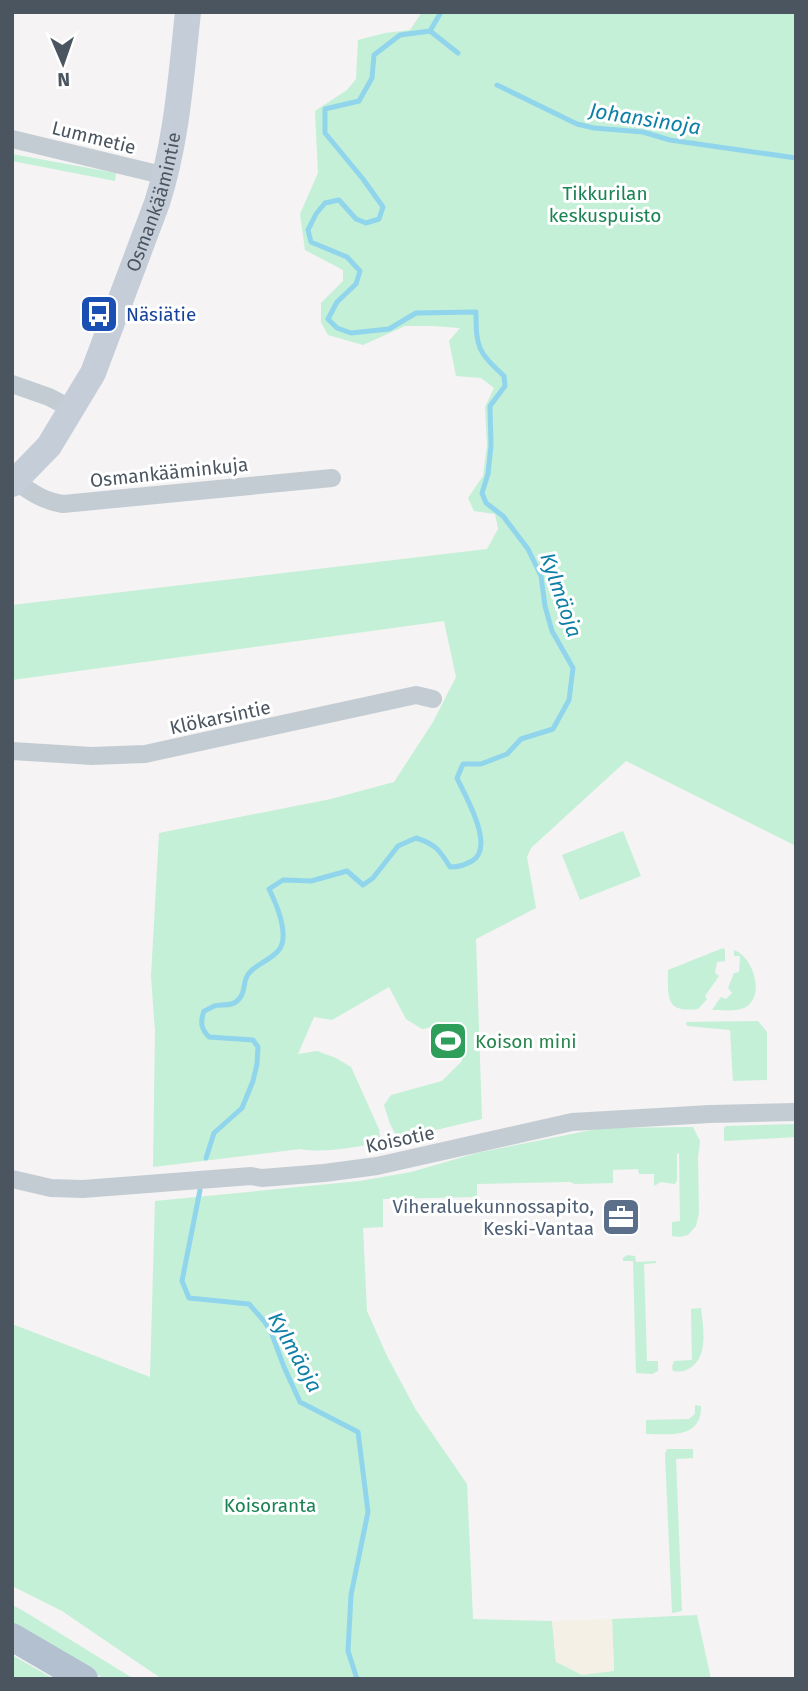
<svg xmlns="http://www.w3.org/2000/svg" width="808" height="1691" font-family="'Fira Sans',sans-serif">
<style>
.green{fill:#c3f0d7}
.sand{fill:#f4f0e5}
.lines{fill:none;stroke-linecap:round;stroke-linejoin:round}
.stream{stroke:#91d5ec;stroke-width:5}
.street{stroke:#c4ccd3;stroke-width:18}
.secondary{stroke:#c4cdd8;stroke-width:26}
.primary{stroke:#b3c0d0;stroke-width:28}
.labels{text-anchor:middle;stroke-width:6;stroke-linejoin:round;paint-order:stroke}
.street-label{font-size:19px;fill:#4a5560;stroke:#fff}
.park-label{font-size:19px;fill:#198353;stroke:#fff}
.transit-label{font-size:19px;fill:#164399;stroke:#fff;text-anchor:start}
.leisure-label{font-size:19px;fill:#27864d;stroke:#fff;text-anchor:start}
.service-label{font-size:19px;fill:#4e5e75;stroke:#fff;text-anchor:end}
.water-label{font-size:21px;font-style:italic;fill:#0e7fa7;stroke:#fff}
</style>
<rect width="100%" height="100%" fill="#f5f3f3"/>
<path class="green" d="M 422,12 L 796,12 L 796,846 L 626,761 L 531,848 L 527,857 L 536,908 L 476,939 L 482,1119 L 398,1139 L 390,1124 L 384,1105 L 391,1095 L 442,1081 L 462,1061 L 462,1022 L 422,1029 L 406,1019 L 389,987 L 332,1020 L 314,1017 L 298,1054 L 317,1051 L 336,1058 L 351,1067 L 379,1129 L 381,1143 C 355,1146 326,1154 300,1149 L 153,1167 L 155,1031 L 151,976 L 159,833 L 331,799 L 394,782 L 433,722 L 456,677 L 444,621 L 12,680 L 12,605 L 487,549 L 498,529 L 495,514 L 474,511 L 468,498 L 483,476 L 487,445 L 485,407 L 494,388 L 481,378 L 456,376 L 449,341 L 460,328 L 432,326 L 405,326 L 363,345 L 328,335 L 321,322 L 321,303 L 343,281 L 343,270 L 305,250 L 300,214 L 318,173 L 315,111 L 347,90 L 356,79 L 358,40 L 385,33 L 410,30 Z
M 12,154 L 116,173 L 115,181 L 12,161 Z
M 623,831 L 641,876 L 580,900 L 562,855 Z
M 723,948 L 725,950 L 725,961 L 717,962 L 715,973 L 719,976 L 705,996 L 707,999 L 698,1009 C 665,1013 668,997 668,970 Z
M 734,950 C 752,956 766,994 746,1007 C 737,1012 722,1010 712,1010 L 721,997 L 726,999 L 732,993 L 728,988 L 734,973 L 739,972 L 740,956 L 734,956 Z
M 758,1021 L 767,1032 L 767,1080 L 733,1081 L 730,1030 L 687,1026 L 686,1022 Z
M 796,1124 L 796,1137 L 724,1141 L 724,1128 L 726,1126 Z
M 693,1127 L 700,1141 L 698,1157 L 699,1213 L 696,1226 L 688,1235 L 679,1237 L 672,1236 L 672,1222 L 680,1221 L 679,1153 L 677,1154 L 677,1180 L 675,1184 L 661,1182 L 654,1186 L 654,1174 L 639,1174 L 638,1169 L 613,1170 L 613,1183 L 575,1184 L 570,1182 L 477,1184 L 477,1197 L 383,1199 L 383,1227 L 363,1228 L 367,1311 L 387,1356 L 416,1410 L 467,1484 L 473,1619 L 552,1621 L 556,1662 L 614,1671 L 612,1619 L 697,1615 L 711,1679 L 162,1679 L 62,1611 L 12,1586 L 12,1324 L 150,1377 L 155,1201 L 360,1181 L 411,1172 L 477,1153 L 601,1128 Z
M 627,1255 L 635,1256 L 636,1262 L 656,1261 L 656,1263 L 644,1264 L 647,1361 L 658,1361 L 658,1371 L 652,1374 L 636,1373 L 633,1261 L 623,1261 L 623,1258 Z
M 701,1308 C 703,1326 709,1357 690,1368 C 683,1372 681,1372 673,1371 L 672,1367 L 674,1361 L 692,1360 L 691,1309 Z
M 695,1405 L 701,1406 C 702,1439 669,1434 646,1434 L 646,1420 L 689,1419 L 695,1414 Z
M 667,1449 L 693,1449 L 693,1458 L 676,1459 L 682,1611 L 672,1613 L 665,1454 Z
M 12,1605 L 22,1610 L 134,1679 L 104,1679 L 12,1623 Z
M 12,1655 L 54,1679 L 12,1679 Z"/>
<path class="sand" d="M 612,1619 L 614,1671 L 582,1675 L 556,1662 L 552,1621 Z"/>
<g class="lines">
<path class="stream" d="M 430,31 L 458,53
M 497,85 L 577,124 L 594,128 L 643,132 L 670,140 L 796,158
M 206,1158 L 214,1133 L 242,1108 L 253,1081 L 257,1064 L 258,1047 L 253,1040 L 209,1037 C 201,1029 200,1022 204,1011 C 207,1010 210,1008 214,1006 C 222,1004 233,1007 239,999 C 247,991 241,979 252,970 C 260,963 271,959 278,951 C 291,937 276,903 269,889 L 283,880 L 311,881 L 347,871 L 363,885 L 373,878 L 398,846 L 416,838 C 435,844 439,849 450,867 C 460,867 464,865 472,861 C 496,847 465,796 457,778 L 463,764 L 481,764 L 507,754 L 521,739 L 553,729 L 569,700 L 573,668 L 552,631 L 545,606 L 541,576 L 528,549 L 503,516 L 486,503 L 482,493 L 488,474 L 491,446 L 490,406 L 505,386 L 504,376 C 478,352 476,348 476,312 L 416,313 L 389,329 L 351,333 L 337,328 L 328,319 L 337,302 L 356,284 L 360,271 L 347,257 L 311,242 L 308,230 L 316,214 L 325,203 L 339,200 L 356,219 L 366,223 L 379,219 L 383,207 L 363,179 L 325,133 L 325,109 L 359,101 L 372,78 L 374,55 L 400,35 L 430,31 L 441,12
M 200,1190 L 182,1281 L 189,1298 L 249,1304 L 264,1321 L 271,1332 L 284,1367 L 300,1402 L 358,1432 L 368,1512 L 351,1595 L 348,1651 L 357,1679"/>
<path class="street" d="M 12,139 L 166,176
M 12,384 L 49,397 L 72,409
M 15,481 C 31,492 43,501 63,504 L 332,478
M 12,751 L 92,756 L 145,754 L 416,695 L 433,699
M 12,1179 L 51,1188 L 83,1189 L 251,1176 L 262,1178 L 324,1173 L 377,1166 L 572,1122 L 710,1114 L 796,1112"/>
<path class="secondary" id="s1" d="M 12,484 L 49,446 L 93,373 L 157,203 C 177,141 181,76 188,12"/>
<path class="primary" d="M 12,1637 L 84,1679"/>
</g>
<defs>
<symbol id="bus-square" viewBox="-11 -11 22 22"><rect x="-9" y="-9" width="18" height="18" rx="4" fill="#1a4fb4" stroke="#fff"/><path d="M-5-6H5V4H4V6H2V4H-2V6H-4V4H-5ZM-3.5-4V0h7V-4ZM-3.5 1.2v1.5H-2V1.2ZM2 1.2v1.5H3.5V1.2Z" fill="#fff"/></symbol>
<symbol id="stadium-square" viewBox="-11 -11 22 22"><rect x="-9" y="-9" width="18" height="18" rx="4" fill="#2e9e5b" stroke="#fff"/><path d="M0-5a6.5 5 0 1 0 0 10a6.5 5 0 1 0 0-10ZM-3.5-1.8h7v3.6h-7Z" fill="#fff"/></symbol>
<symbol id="office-square" viewBox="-11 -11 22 22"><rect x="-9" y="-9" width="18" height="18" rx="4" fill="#5c6f8a" stroke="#fff"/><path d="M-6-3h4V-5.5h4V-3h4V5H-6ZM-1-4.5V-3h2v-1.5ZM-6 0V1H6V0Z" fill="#fff"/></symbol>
</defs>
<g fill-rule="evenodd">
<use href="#bus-square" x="77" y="292" width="44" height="44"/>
<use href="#stadium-square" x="426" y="1019" width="44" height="44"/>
<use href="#office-square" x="599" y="1195" width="44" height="44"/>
</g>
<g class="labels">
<g class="street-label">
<text transform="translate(94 137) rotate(14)" y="7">Lummetie</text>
<text dy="7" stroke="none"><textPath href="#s1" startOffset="320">Osmankäämintie</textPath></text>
<text transform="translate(169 472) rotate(-6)" y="7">Osmankääminkuja</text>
<text transform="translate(220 717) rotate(-12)" y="7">Klökarsintie</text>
<text transform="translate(400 1139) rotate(-12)" y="7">Koisotie</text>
</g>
<g class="park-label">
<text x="605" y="200">Tikkurilan<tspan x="605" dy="22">keskuspuisto</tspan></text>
<text x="270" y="1512">Koisoranta</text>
</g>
<g class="transit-label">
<text x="126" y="321">Näsiätie</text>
</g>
<g class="leisure-label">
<text x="475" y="1048">Koison mini</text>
</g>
<g class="service-label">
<text x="594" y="1213">Viheraluekunnossapito,<tspan x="594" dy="22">Keski-Vantaa</tspan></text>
</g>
<g class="water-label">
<text transform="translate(645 119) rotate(9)" y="7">Johansinoja</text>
<text transform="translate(561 595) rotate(71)" y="7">Kylmäoja</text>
<text transform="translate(295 1352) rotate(61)" y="7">Kylmäoja</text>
</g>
</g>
<rect width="808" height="1691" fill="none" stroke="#4a5560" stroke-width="28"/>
<g transform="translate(63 63) rotate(178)" stroke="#ffffff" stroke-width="5" paint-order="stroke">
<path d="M0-5L12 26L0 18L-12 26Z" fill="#4a5560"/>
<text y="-10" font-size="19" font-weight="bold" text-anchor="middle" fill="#4a5560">N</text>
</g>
</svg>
